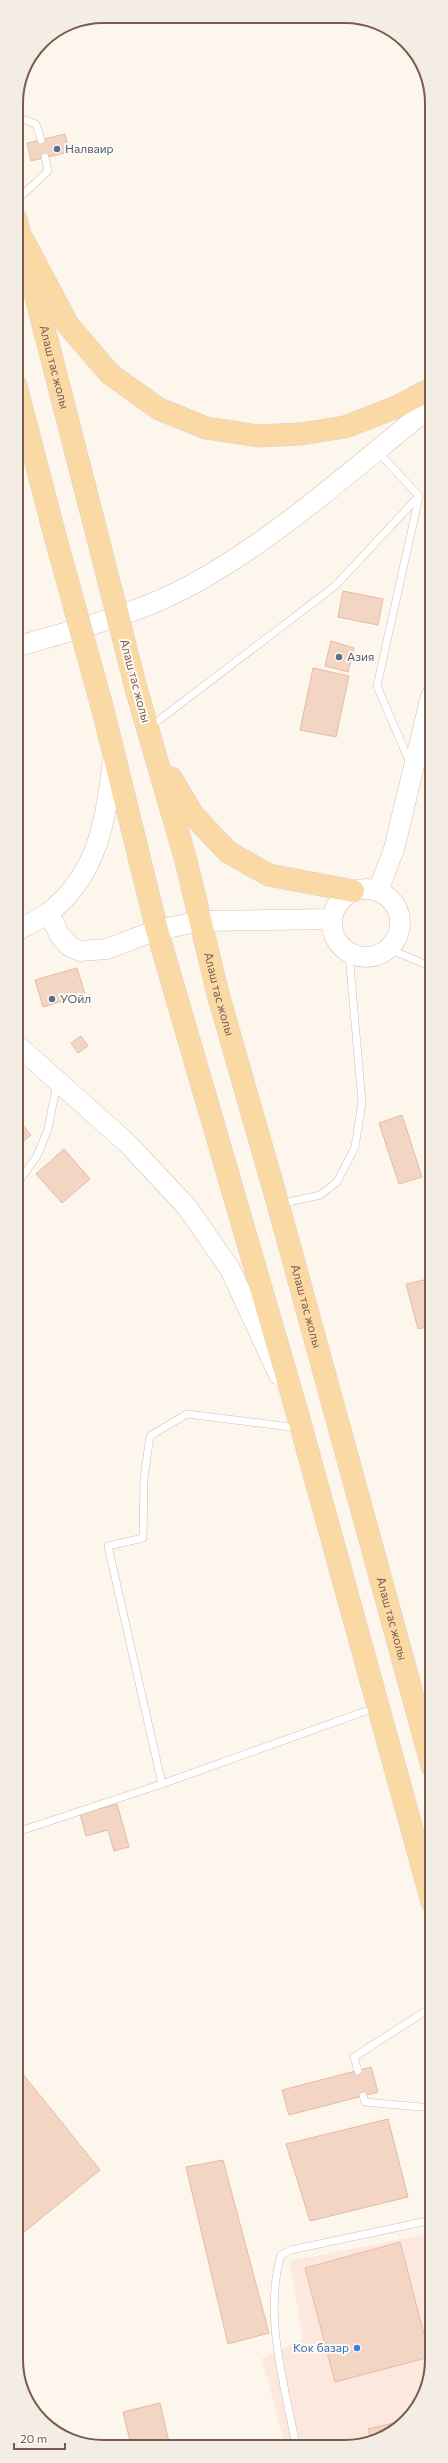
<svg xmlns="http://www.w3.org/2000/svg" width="448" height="2463" font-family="Commissioner,sans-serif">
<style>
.commercial{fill:#fde8e0}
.building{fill:#f3d5c3;stroke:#e6bba3}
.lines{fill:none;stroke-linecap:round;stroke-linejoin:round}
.lane-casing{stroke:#d1beb0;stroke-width:8}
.secondary-casing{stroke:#d6c0b0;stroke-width:21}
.primary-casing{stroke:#dad1cd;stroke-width:23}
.lane{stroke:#fff;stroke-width:7}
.secondary{stroke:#fff;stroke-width:20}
.primary{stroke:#fbd9a5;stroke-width:22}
.primary-bridge-casing{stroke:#dad1cd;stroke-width:23;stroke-linecap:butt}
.primary-bridge{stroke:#fbd9a5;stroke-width:22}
.service-dot{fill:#5c6f8a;stroke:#fffaf3;stroke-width:1.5}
.shop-dot{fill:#3f7fe0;stroke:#fffaf3;stroke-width:1.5}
.labels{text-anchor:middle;stroke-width:4;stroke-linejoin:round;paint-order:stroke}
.service-label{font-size:12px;fill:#4e5e75;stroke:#fffaf3;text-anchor:start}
.street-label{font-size:12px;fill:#7a5c4d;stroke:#fffaf3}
.shop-label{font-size:12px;fill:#366cbe;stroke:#fffaf3;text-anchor:end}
.rim{fill:none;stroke:#7a5c4d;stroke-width:2}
</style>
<rect width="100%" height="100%" fill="#fdf6ec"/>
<path class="commercial" d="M 432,2233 L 432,2360 L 425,2393 L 410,2417 L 383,2438 L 356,2446 L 285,2446 L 262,2358 L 303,2339 L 290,2261 Z"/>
<path class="building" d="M 65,134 L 69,152 L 31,161 L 27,143 Z
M 343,591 L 383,599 L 378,625 L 338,617 Z
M 331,641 L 354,648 L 348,672 L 325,666 Z
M 313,668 L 349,676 L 336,737 L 300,730 Z
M 77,968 L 85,994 L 43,1007 L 35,980 Z
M 81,1036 L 88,1046 L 78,1053 L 71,1043 Z
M 402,1115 L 422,1177 L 399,1184 L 379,1123 Z
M 16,1117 L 31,1135 L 16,1147 Z
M 64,1149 L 90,1179 L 62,1203 L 36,1174 Z
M 432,1278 L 432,1326 L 418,1329 L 406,1284 Z
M 117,1804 L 129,1847 L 114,1851 L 108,1830 L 86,1836 L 80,1814 Z
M 371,2067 L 378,2092 L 289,2115 L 282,2090 Z
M 18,2068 L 100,2170 L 17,2238 L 17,2069 Z
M 388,2119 L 408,2197 L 310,2221 L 286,2144 Z
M 223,2160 L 269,2333 L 228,2344 L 186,2167 Z
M 400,2242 L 430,2357 L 335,2382 L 305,2268 Z
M 160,2403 L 170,2446 L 131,2445 L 123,2412 Z
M 407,2420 L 383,2438 L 371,2442 L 368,2429 Z"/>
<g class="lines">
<defs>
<path id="lane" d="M 16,117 L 36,124 L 41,140
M 16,201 L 48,171 L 45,157
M 16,458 L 30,451
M 150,727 L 335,586 L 419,496 L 378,452
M 410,763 L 377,686 L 419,497
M 389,949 L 432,967
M 16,1185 L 37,1156 L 48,1129 L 57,1083
M 280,1204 L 320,1195 L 337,1182 L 355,1147 L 362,1102 L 349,954
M 299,1428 L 187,1414 L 150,1436 L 144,1478 L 143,1538 L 108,1546 L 162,1784 L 377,1707
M 419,1714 L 432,1711
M 17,1832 L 162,1784
M 358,2071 L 354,2057 L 432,2007
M 363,2096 L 365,2102 L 432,2108
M 296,2446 C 285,2386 263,2316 281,2255 L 291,2250 L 432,2220"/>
<path id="secondary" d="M 16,647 C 76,629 139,614 193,584 C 275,539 347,474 419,416 L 431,403
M332 923a34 34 0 1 1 68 0a34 34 0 1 1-68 0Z
M 378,891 L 394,849 L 431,696
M 49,913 L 59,934 L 69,946 L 80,951 L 107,949 L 157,930 L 201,921 L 331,919
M 16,931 C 27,925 39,920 48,913 C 98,876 107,816 113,759
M 16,1044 L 128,1144 L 187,1207 L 230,1269 L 279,1375"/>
<g id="primary">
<path id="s1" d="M 16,219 L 94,523"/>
<path d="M 23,240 L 68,325 L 110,374 L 159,409 L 206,428 L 258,436 L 300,434 L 345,427 L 394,408 L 431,389"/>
<path d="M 16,386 L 54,532"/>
<path id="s2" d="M 137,692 L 185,857 L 218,994 L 278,1204 L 432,1766"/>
<path d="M 104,714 L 157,930 L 297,1412 L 432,1902"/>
<path d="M 171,778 L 193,815 L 228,852 L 269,875 L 353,891"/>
</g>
</defs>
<use href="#lane" class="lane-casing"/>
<use href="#secondary" class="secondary-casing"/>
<use href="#primary" class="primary-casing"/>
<use href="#lane" class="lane"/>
<use href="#secondary" class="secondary"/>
<use href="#primary" class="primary"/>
<defs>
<path id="primary-bridge" d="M 94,523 L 137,692
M 54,532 L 104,714"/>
</defs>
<use href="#primary-bridge" class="primary-bridge-casing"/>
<use href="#primary-bridge" class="primary-bridge"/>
</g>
<g class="service-dot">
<circle cx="57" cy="149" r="4"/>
<circle cx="339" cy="657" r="4"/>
<circle cx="52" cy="999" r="4"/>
</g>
<circle class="shop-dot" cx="357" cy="2348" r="4"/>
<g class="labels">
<g class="service-label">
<text x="65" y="153">Налваир</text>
<text x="347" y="661">Азия</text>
<text x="60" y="1003">УОйл</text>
</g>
<g class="street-label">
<text dy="4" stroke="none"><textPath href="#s1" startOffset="153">Алаш тас жолы</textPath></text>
<text transform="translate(135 681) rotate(75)" y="4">Алаш тас жолы</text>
<text dy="4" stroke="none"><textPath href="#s2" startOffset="313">Алаш тас жолы</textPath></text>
<text dy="4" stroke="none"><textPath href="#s2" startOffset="637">Алаш тас жолы</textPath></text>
<text dy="4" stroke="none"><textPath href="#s2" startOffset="961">Алаш тас жолы</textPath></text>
</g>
<g class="shop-label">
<text x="349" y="2352">Кок базар</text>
</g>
</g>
<path d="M0 0H448V2463H0ZM103 23H345A80 80 0 0 1 425 103V2360A80 80 0 0 1 345 2440H103A80 80 0 0 1 23 2360V103A80 80 0 0 1 103 23Z" fill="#f4ede6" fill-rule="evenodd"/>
<path class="rim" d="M103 23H345A80 80 0 0 1 425 103V2360A80 80 0 0 1 345 2440H103A80 80 0 0 1 23 2360V103A80 80 0 0 1 103 23Z"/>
<path d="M14 2443v6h51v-6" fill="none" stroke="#7a5c4d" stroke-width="2"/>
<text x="20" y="2443" font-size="12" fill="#7a5c4d" stroke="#fffaf3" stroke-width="3" paint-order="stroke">20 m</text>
</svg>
